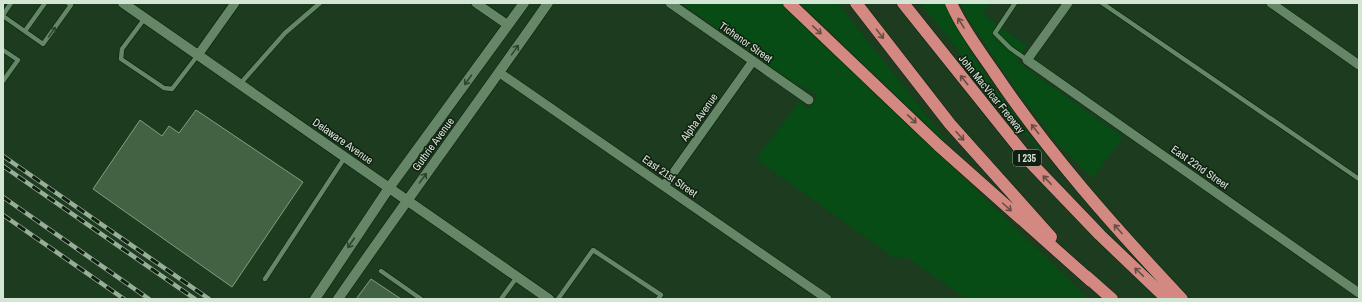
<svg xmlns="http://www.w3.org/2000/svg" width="1362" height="302" font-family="'Archivo Narrow',sans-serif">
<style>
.green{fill:#074c15}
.building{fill:#426244;stroke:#7fa180}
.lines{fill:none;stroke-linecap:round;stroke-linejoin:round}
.lane-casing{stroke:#032107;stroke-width:5.5}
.street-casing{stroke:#032107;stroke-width:10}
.secondary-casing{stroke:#032107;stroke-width:11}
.highway-casing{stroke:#032107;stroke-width:13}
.lane{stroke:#668767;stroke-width:4.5}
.street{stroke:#668767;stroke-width:9}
.secondary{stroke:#668767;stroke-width:10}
.highway{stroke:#d38982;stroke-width:12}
.rail-casing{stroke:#97ae98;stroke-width:4.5}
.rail{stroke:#111e12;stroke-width:3;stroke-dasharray:9;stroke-linecap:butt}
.oneway{stroke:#684e44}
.oneway2{stroke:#2f4330}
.labels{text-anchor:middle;stroke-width:3;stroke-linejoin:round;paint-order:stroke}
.shield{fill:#111e12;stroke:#99a999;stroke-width:1}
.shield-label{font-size:10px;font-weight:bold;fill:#d3e5d3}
.street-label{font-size:11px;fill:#d3e5d3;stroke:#111e12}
</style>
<rect width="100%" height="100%" fill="#1c3b1f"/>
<path class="green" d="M 681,3 L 782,3 L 1089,299 L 967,299 L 908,258 L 893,257 L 756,159 L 800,101 L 809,109 L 818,96 L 783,75 Z
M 800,3 L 838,3 L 945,139 L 943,140 Z
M 920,3 L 944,3 L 970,51 L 993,86 L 1042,151 L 1040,152 Z
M 960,3 L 990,3 L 982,14 L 1027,46 L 1017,62 L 1123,137 L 1093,178 L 1057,143 L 1016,90 L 969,20 Z"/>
<path class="building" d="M 196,110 L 303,182 L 232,287 L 93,189 L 140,120 L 162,136 L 169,126 L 179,133 Z
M 371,279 L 401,299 L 356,299 Z"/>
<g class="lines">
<defs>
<path id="lane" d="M 1015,3 L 995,33 L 1010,48 L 1027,60
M 1102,3 L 1359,179
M 3,15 L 11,3
M 3,16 L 43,44 L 71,5 L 68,3
M 145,18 L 122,49 L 121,59 L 164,88 L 172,89 L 198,55
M 25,31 L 45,3
M 3,50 L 18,60 L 3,81
M 240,84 L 285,33 L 320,3
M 381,271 L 421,299
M 265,279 L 345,157
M 501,299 L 517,277
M 558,299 L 593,250 L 661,295 L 658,299"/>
<path id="street" d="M 476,3 L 508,25
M 670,3 L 809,100
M 1068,3 L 1027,60 L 1359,293
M 1271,3 L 1359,65
M 198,55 L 235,3
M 500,73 L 827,299
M 664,186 L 753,61"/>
<path id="secondary" d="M 123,3 L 549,299
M 315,299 L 389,188 L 524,3
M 338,299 C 407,199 479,102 548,3"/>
<path id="highway" d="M 789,3 L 938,145 L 1091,281
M 856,3 L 950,124 L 1051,237
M 903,3 L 1031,163 L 1100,235 L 1167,299
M 951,3 C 962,28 979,50 994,72 C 1049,154 1115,228 1182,299
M 1086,276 L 1112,299"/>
</defs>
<use href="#lane" class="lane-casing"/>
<use href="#street" class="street-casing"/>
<use href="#secondary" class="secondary-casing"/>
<use href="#highway" class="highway-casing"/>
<use href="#lane" class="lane"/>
<use href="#street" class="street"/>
<use href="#secondary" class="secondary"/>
<use href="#highway" class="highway"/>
<defs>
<path id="rail" d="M 3,156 L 209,299
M 3,166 L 195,299
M 3,197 L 149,299
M 3,215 L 124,299"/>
</defs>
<use href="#rail" class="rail-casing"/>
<use href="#rail" class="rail"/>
</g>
<defs><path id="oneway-shaft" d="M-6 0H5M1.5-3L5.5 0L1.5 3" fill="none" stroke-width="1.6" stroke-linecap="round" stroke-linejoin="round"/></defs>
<g class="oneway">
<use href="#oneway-shaft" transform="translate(961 23) rotate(-122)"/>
<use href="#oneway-shaft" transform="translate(817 30) rotate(43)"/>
<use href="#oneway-shaft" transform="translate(880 34) rotate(52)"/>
<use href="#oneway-shaft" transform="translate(964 80) rotate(-129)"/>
<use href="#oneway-shaft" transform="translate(912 119) rotate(43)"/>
<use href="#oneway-shaft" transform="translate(1035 129) rotate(-128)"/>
<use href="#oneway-shaft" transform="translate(960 136) rotate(48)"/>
<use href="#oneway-shaft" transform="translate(1047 180) rotate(-134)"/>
<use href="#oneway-shaft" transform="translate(1007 207) rotate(42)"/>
<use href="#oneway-shaft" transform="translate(1118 229) rotate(-132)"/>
<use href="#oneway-shaft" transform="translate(1139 272) rotate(-136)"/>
</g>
<g class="oneway2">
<use href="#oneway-shaft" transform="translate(52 32) rotate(-55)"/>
<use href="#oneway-shaft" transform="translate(515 50) rotate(-55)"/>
<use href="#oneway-shaft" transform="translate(468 80) rotate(126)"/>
<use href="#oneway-shaft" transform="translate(423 178) rotate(-54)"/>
<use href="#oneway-shaft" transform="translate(351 243) rotate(124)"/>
</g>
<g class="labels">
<rect class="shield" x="1013" y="150" width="28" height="16" rx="3"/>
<g class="shield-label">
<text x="1027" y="162">I 235</text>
</g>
<g class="street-label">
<text transform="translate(746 42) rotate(35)" y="4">Tichenor Street</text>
<text transform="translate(992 94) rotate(51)" y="4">John MacVicar Freeway</text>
<text transform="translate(699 117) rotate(-55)" y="4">Alpha Avenue</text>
<text transform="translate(343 141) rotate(35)" y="4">Delaware Avenue</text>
<text transform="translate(433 144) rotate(-54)" y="4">Guthrie Avenue</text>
<text transform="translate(1200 167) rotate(35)" y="4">East 22nd Street</text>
<text transform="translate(670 176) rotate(35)" y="4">East 21st Street</text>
</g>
</g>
<rect width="1362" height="302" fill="none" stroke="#d3e5d3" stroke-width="8"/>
</svg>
